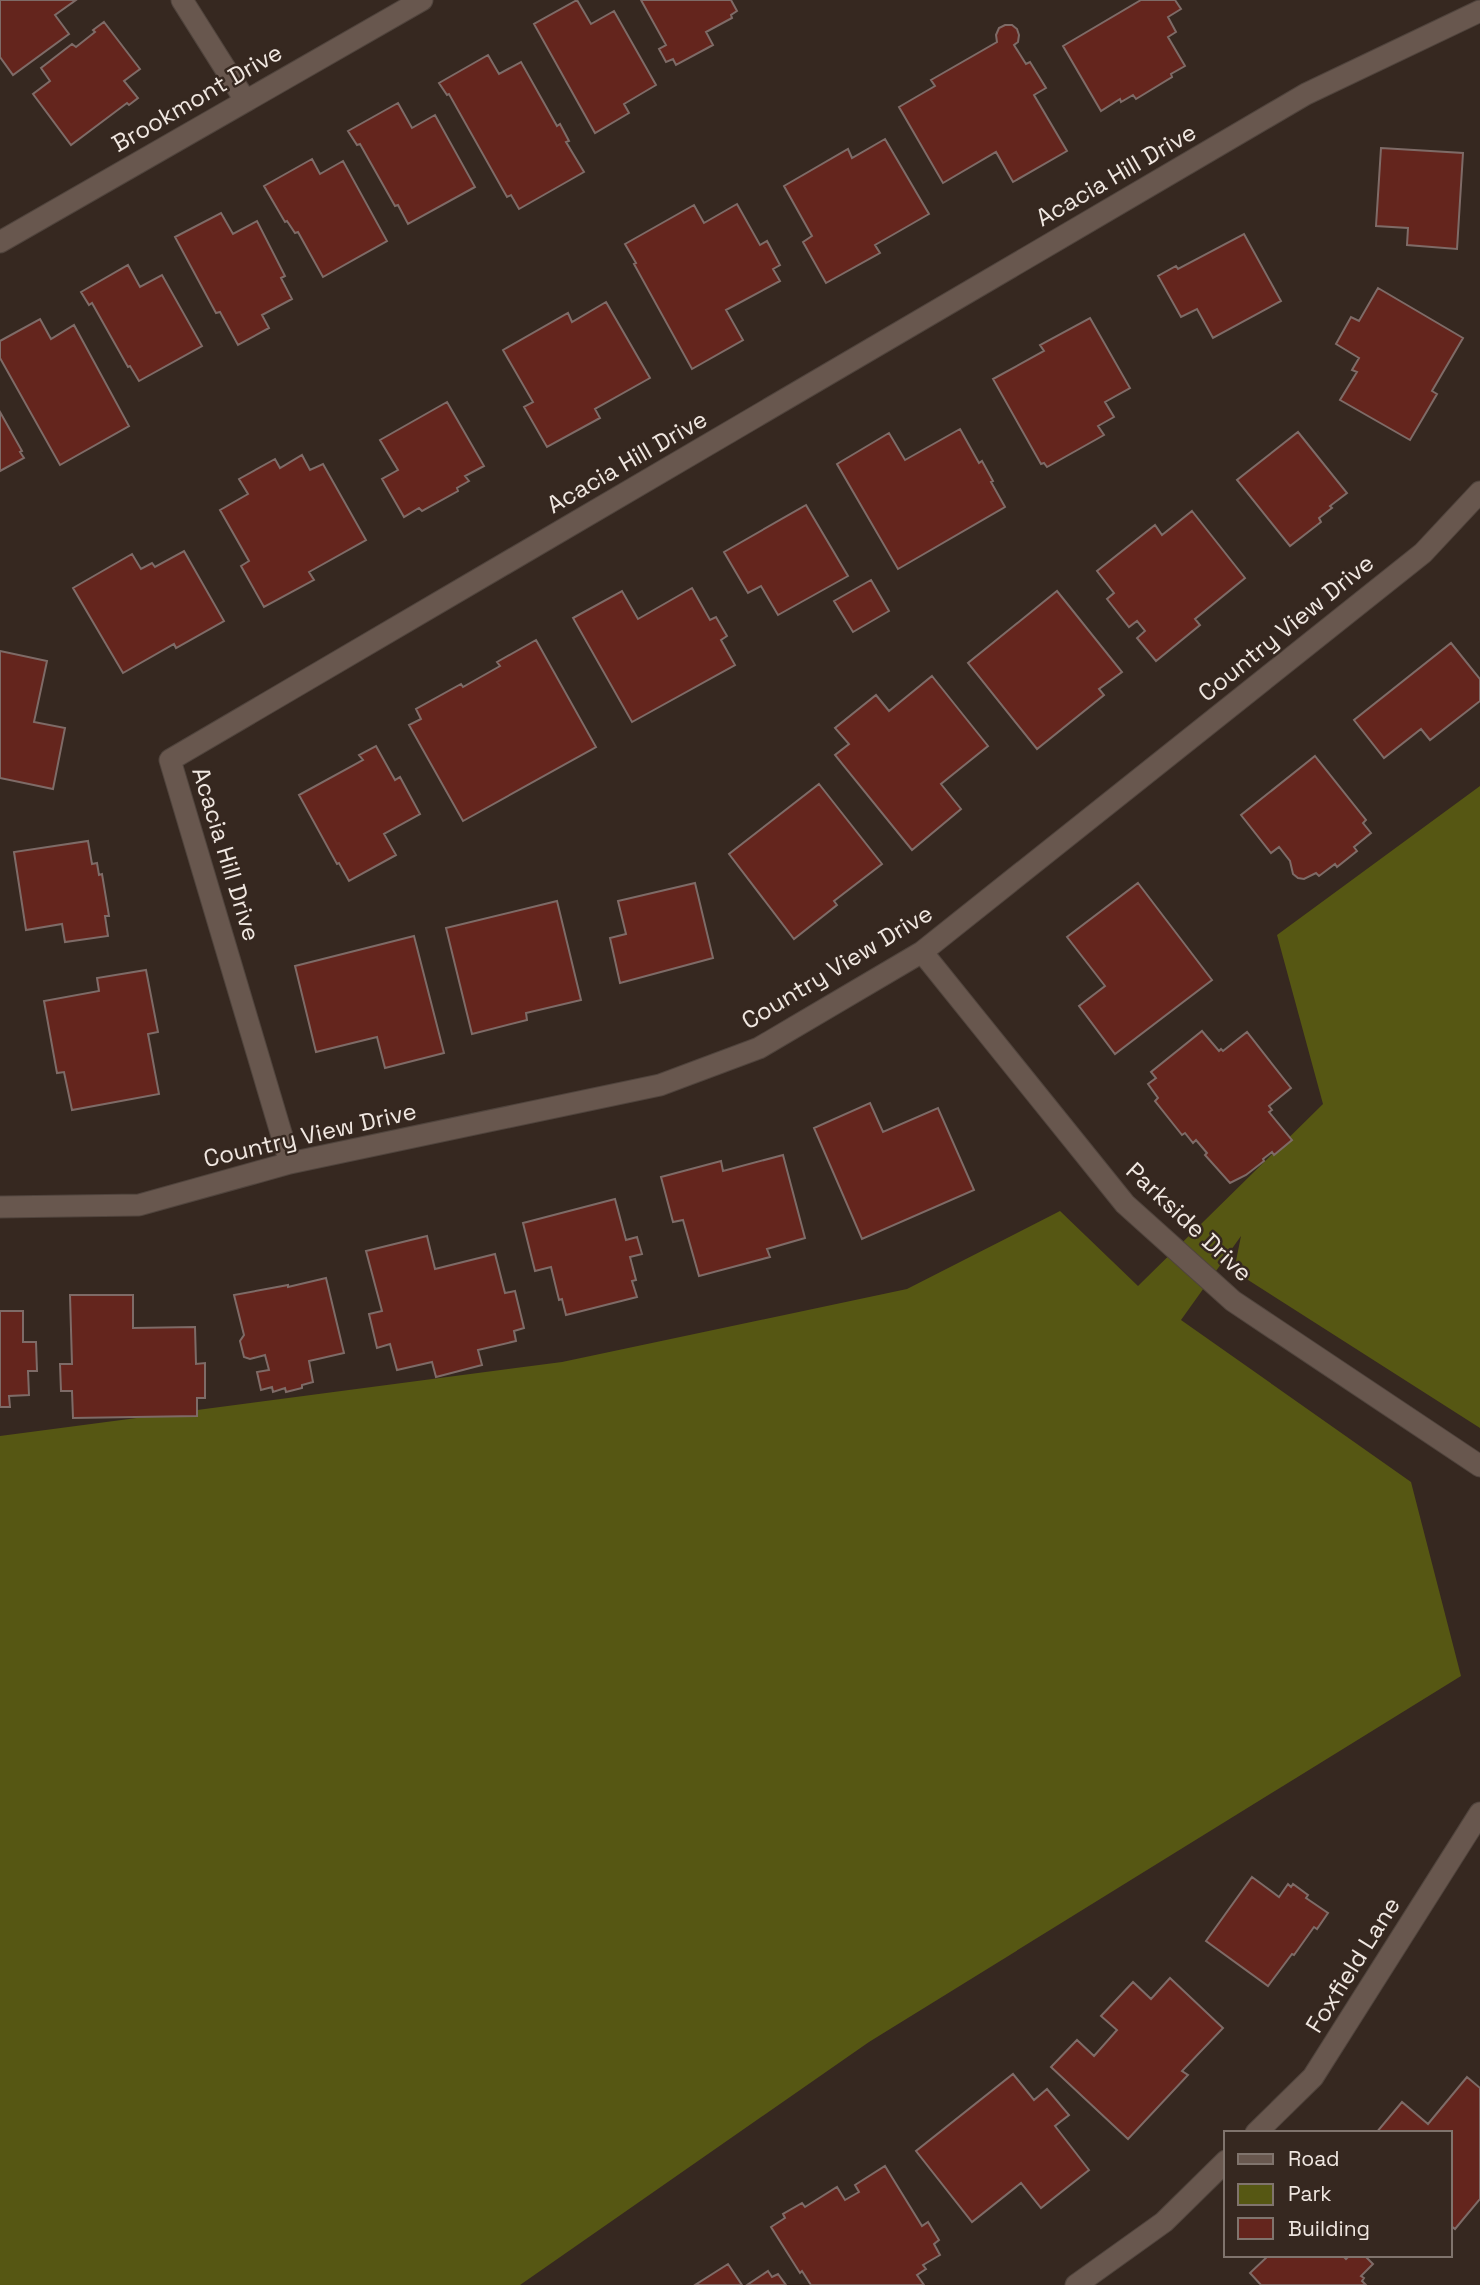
<svg xmlns="http://www.w3.org/2000/svg" width="1480" height="2285" font-family="'Space Grotesk',sans-serif">
<style>
.green{fill:#565713}
.building{fill:#64251d;stroke:#7e6b67;stroke-width:2}
.lines{fill:none;stroke-linecap:round;stroke-linejoin:round}
.street-casing{stroke:#50443d;stroke-width:23}
.street{stroke:#68574e;stroke-width:21}
.labels{text-anchor:middle;stroke-width:5;stroke-linejoin:round;paint-order:stroke}
.street-label{font-size:24px;fill:#f0e7e1;stroke:#362820}
</style>
<rect width="100%" height="100%" fill="#362820"/>
<path class="green" d="M 1480,786 L 1480,1428 L 1234,1271 L 1241,1236 L 1181,1320 L 1411,1482 L 1461,1676 L 869,2042 L 520,2285 L 0,2285 L 0,1436 L 562,1362 L 907,1289 L 1060,1211 L 1138,1286 L 1323,1104 L 1277,935 Z"/>
<path class="building" d="M 0,0 L 76,0 L 55,15 L 69,34 L 13,75 L 0,57 Z
M 577,0 L 591,24 L 614,11 L 656,85 L 624,104 L 629,113 L 595,133 L 534,24 Z
M 641,0 L 731,0 L 737,11 L 731,15 L 732,18 L 706,32 L 713,45 L 676,65 L 673,59 L 666,62 L 659,49 L 666,45 Z
M 1141,0 L 1175,0 L 1181,9 L 1168,17 L 1176,32 L 1168,37 L 1185,66 L 1171,74 L 1172,77 L 1136,99 L 1133,95 L 1121,102 L 1120,99 L 1101,111 L 1063,46 Z
M 104,22 L 140,69 L 124,81 L 138,98 L 129,105 L 127,103 L 71,145 L 33,94 L 50,81 L 41,68 L 72,44 L 76,47 L 95,32 L 93,30 Z
M 1005,25 L 1012,25 L 1017,29 L 1019,35 L 1018,42 L 1014,45 L 1026,64 L 1030,62 L 1046,88 L 1034,95 L 1067,151 L 1013,182 L 996,152 L 943,183 L 899,107 L 935,86 L 931,80 L 997,42 L 996,35 L 999,28 Z
M 488,55 L 499,74 L 521,62 L 557,126 L 560,124 L 569,141 L 566,142 L 584,172 L 519,209 L 511,195 L 507,197 L 449,94 L 447,95 L 439,83 Z
M 398,103 L 412,128 L 435,115 L 475,187 L 408,224 L 398,205 L 395,206 L 360,144 L 357,145 L 348,131 Z
M 885,139 L 929,214 L 875,245 L 880,253 L 826,283 L 803,242 L 812,236 L 784,186 L 848,149 L 852,158 Z
M 1381,148 L 1463,153 L 1457,249 L 1407,245 L 1408,228 L 1376,226 Z
M 312,159 L 320,174 L 343,161 L 387,241 L 323,277 L 298,232 L 295,233 L 287,221 L 285,222 L 264,186 Z
M 737,204 L 760,245 L 767,241 L 780,265 L 773,269 L 780,281 L 726,310 L 743,340 L 692,369 L 634,264 L 636,263 L 625,244 L 694,205 L 704,223 Z
M 221,213 L 233,234 L 257,221 L 285,276 L 281,278 L 292,299 L 262,315 L 269,328 L 238,345 L 220,312 L 216,313 L 175,237 Z
M 1244,234 L 1281,301 L 1213,338 L 1197,309 L 1181,317 L 1158,276 L 1176,266 L 1178,269 Z
M 128,265 L 140,287 L 162,275 L 202,346 L 139,381 L 130,366 L 128,367 L 92,303 L 89,305 L 81,292 Z
M 1378,288 L 1463,338 L 1432,391 L 1437,394 L 1410,440 L 1340,400 L 1357,372 L 1352,370 L 1359,358 L 1336,344 L 1351,317 L 1359,321 Z
M 606,302 L 650,378 L 595,409 L 600,418 L 547,447 L 524,407 L 533,402 L 503,350 L 568,313 L 572,322 Z
M 1090,318 L 1130,388 L 1105,402 L 1114,417 L 1098,426 L 1104,435 L 1047,467 L 1044,463 L 1041,464 L 993,379 L 1044,351 L 1040,345 Z
M 40,319 L 51,339 L 74,325 L 129,426 L 60,465 L 0,358 L 0,341 Z
M 447,402 L 484,466 L 465,476 L 469,481 L 457,488 L 458,491 L 422,511 L 419,508 L 404,517 L 382,479 L 398,470 L 380,440 Z
M 0,412 L 22,451 L 20,452 L 24,458 L 0,471 Z
M 960,429 L 979,463 L 982,461 L 993,481 L 991,482 L 1005,507 L 898,569 L 837,464 L 889,433 L 905,460 Z
M 1298,432 L 1347,493 L 1330,506 L 1332,508 L 1319,518 L 1321,522 L 1290,546 L 1237,480 Z
M 302,455 L 310,470 L 323,464 L 366,540 L 309,572 L 314,580 L 264,607 L 241,566 L 249,561 L 220,510 L 248,494 L 239,479 L 275,459 L 280,468 Z
M 806,505 L 848,576 L 778,615 L 761,586 L 748,593 L 724,552 Z
M 1192,511 L 1245,578 L 1195,619 L 1200,625 L 1156,661 L 1137,638 L 1145,631 L 1137,621 L 1129,627 L 1107,599 L 1114,593 L 1097,571 L 1155,525 L 1162,535 Z
M 184,551 L 224,621 L 176,648 L 174,644 L 123,673 L 73,588 L 132,554 L 141,569 L 152,563 L 155,567 Z
M 871,580 L 889,611 L 853,632 L 834,601 Z
M 692,588 L 710,620 L 716,617 L 727,636 L 721,640 L 735,665 L 632,722 L 573,618 L 622,591 L 638,619 Z
M 1057,591 L 1122,672 L 1099,689 L 1104,695 L 1037,749 L 968,663 Z
M 536,640 L 596,747 L 463,821 L 409,725 L 421,719 L 416,709 L 461,684 L 463,687 L 500,666 L 497,662 Z
M 1451,643 L 1480,679 L 1480,701 L 1430,740 L 1421,729 L 1384,758 L 1354,720 Z
M 0,651 L 47,661 L 34,722 L 65,728 L 53,789 L 0,778 Z
M 932,676 L 988,746 L 941,784 L 961,809 L 912,850 L 835,755 L 849,744 L 835,728 L 876,695 L 889,711 Z
M 376,746 L 395,780 L 400,777 L 420,814 L 384,834 L 396,855 L 349,881 L 339,863 L 337,864 L 299,795 L 363,760 L 359,755 Z
M 1315,756 L 1366,820 L 1363,823 L 1371,833 L 1354,847 L 1357,851 L 1337,867 L 1335,864 L 1319,876 L 1316,873 L 1304,879 L 1298,878 L 1293,874 L 1290,861 L 1279,847 L 1271,853 L 1241,815 Z
M 819,784 L 882,864 L 834,901 L 837,905 L 794,939 L 729,854 Z
M 88,841 L 92,864 L 97,863 L 99,875 L 102,874 L 109,916 L 105,916 L 108,936 L 65,942 L 62,924 L 26,930 L 14,852 Z
M 695,883 L 713,958 L 620,983 L 610,938 L 626,934 L 618,901 Z
M 1138,883 L 1212,980 L 1115,1054 L 1079,1006 L 1105,986 L 1067,937 Z
M 557,901 L 581,1000 L 526,1013 L 527,1020 L 472,1034 L 446,928 Z
M 414,936 L 444,1053 L 385,1068 L 377,1037 L 316,1052 L 295,966 Z
M 146,970 L 158,1032 L 148,1034 L 159,1094 L 72,1110 L 64,1072 L 57,1073 L 44,1001 L 99,991 L 97,978 Z
M 1202,1031 L 1219,1051 L 1221,1049 L 1223,1051 L 1247,1032 L 1291,1088 L 1269,1106 L 1272,1110 L 1269,1112 L 1292,1140 L 1274,1155 L 1272,1152 L 1263,1159 L 1264,1161 L 1246,1175 L 1230,1183 L 1205,1155 L 1207,1153 L 1196,1140 L 1193,1143 L 1185,1133 L 1182,1135 L 1155,1101 L 1158,1098 L 1148,1084 L 1156,1078 L 1151,1072 Z
M 870,1103 L 883,1132 L 938,1108 L 974,1190 L 862,1239 L 814,1128 Z
M 783,1155 L 805,1238 L 767,1249 L 770,1257 L 699,1276 L 683,1220 L 673,1222 L 661,1177 L 721,1161 L 723,1171 Z
M 615,1199 L 626,1240 L 637,1237 L 642,1254 L 630,1257 L 636,1280 L 632,1281 L 637,1297 L 566,1315 L 562,1299 L 559,1300 L 551,1267 L 535,1271 L 523,1223 Z
M 427,1236 L 435,1269 L 495,1254 L 505,1293 L 515,1291 L 524,1328 L 514,1331 L 516,1341 L 478,1350 L 482,1365 L 436,1377 L 432,1362 L 397,1370 L 390,1344 L 377,1348 L 369,1314 L 382,1311 L 366,1251 Z
M 326,1278 L 344,1353 L 309,1361 L 313,1382 L 302,1385 L 302,1388 L 286,1392 L 285,1388 L 273,1392 L 272,1387 L 261,1390 L 257,1372 L 269,1370 L 265,1355 L 250,1359 L 244,1357 L 240,1341 L 244,1335 L 234,1295 L 288,1285 L 288,1287 Z
M 70,1295 L 133,1295 L 133,1328 L 195,1327 L 196,1364 L 205,1363 L 205,1398 L 197,1398 L 197,1416 L 73,1418 L 72,1391 L 61,1391 L 60,1364 L 72,1364 Z
M 0,1311 L 23,1311 L 23,1342 L 36,1342 L 37,1371 L 28,1371 L 29,1395 L 9,1396 L 10,1407 L 0,1407 Z
M 1252,1877 L 1279,1897 L 1288,1884 L 1291,1887 L 1293,1884 L 1308,1895 L 1306,1898 L 1328,1913 L 1317,1929 L 1314,1927 L 1294,1955 L 1292,1954 L 1268,1986 L 1206,1941 Z
M 1170,1978 L 1223,2028 L 1182,2071 L 1188,2075 L 1128,2139 L 1051,2067 L 1077,2040 L 1094,2056 L 1117,2030 L 1101,2016 L 1133,1982 L 1151,1999 Z
M 1013,2074 L 1034,2100 L 1047,2089 L 1069,2115 L 1055,2126 L 1089,2170 L 1041,2208 L 1021,2183 L 972,2222 L 916,2151 Z
M 1467,2077 L 1480,2088 L 1480,2199 L 1455,2229 L 1450,2225 L 1450,2133 L 1376,2133 L 1402,2102 L 1428,2124 Z
M 885,2166 L 922,2226 L 928,2222 L 939,2240 L 934,2244 L 940,2255 L 923,2265 L 926,2269 L 917,2275 L 924,2285 L 811,2285 L 802,2271 L 800,2273 L 771,2227 L 785,2218 L 783,2214 L 802,2203 L 805,2207 L 837,2187 L 845,2200 L 859,2192 L 855,2185 Z
M 1269,2255 L 1342,2255 L 1346,2259 L 1350,2255 L 1364,2255 L 1373,2264 L 1361,2276 L 1364,2278 L 1362,2281 L 1366,2285 L 1261,2285 L 1250,2273 Z
M 728,2264 L 742,2285 L 695,2285 Z
M 768,2271 L 772,2277 L 778,2274 L 786,2285 L 747,2285 Z"/>
<g class="lines">
<defs>
<path id="street" d="M 182,0 L 245,100
M 0,242 L 422,0
M 922,952 L 1125,1204 L 1233,1301 L 1480,1466
M 290,1163 L 170,760 L 1306,94 L 1480,11
M 0,1207 L 139,1205 L 290,1163 L 660,1085 L 759,1048 L 922,952 L 1423,553 L 1480,492
M 1256,2133 L 1313,2077 L 1480,1813
M 1076,2285 L 1164,2222 L 1226,2161"/>
</defs>
<use href="#street" class="street-casing"/>
<use href="#street" class="street"/>
</g>
<g class="labels">
<g class="street-label">
<text transform="translate(197 98) rotate(-30)" y="8">Brookmont Drive</text>
<text transform="translate(1116 175) rotate(-30)" y="8">Acacia Hill Drive</text>
<text transform="translate(627 462) rotate(-30)" y="8">Acacia Hill Drive</text>
<text transform="translate(1286 628) rotate(-39)" y="8">Country View Drive</text>
<text transform="translate(226 854) rotate(73)" y="8">Acacia Hill Drive</text>
<text transform="translate(837 967) rotate(-31)" y="8">Country View Drive</text>
<text transform="translate(310 1135) rotate(-13)" y="8">Country View Drive</text>
<text transform="translate(1189 1222) rotate(43)" y="8">Parkside Drive</text>
<text transform="translate(1353 1965) rotate(-58)" y="8">Foxfield Lane</text>
</g>
</g>
<rect x="1224" y="2131" width="228" height="126" fill="#362820" stroke="#80746d" stroke-width="2"/>
<rect x="1238" y="2154" width="35" height="10" fill="#68574e" stroke="#80746d" stroke-width="2"/>
<text x="1288" y="2166" font-size="21" fill="#f0e7e1">Road</text>
<rect x="1238" y="2184" width="35" height="21" fill="#565713" stroke="#80746d" stroke-width="2"/>
<text x="1288" y="2201" font-size="21" fill="#f0e7e1">Park</text>
<rect x="1238" y="2218" width="35" height="21" fill="#64251d" stroke="#80746d" stroke-width="2"/>
<text x="1288" y="2236" font-size="21" fill="#f0e7e1">Building</text>
</svg>
